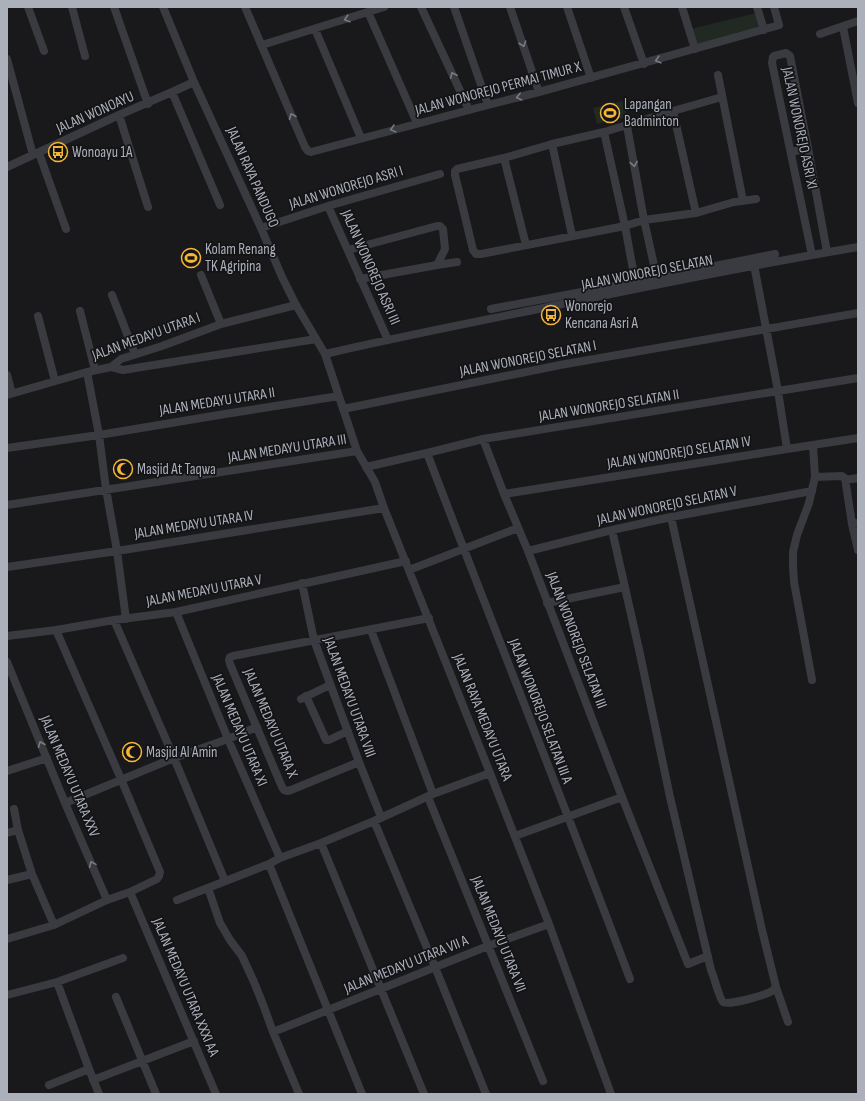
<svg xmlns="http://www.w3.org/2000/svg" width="865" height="1101" font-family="'Sofia Sans Condensed',sans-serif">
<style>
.green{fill:#202922}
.water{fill:#2e383f}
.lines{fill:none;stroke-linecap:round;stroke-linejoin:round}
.street{stroke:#3a3b40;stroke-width:8}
.oneway{stroke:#787b84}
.labels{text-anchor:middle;stroke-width:3.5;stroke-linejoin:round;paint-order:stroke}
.street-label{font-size:15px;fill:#abb0bb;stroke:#141416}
.poi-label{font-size:15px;fill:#abb0bb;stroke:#141416;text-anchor:start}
</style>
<rect width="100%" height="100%" fill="#19191b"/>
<path class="green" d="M 756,13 L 762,29 L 697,47 L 691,29 Z
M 623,101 L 627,117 L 597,124 L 593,108 Z"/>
<path class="water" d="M 193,249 L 198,263 L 188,267 L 183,252 Z"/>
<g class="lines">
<path class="street" d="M 28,7 L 44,51
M 72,7 L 85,56
M 114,7 L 148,104
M 163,7 L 194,82 L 261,228 L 282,277 L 296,305 L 325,354 L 357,451 L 375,482 L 384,508 L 490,773 L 549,924 L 611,1094
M 245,7 L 305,147 L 308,151 L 311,152 L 488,105 L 539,92 L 776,26 L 779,25 L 774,7
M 421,7 L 469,110
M 454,7 L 488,105
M 510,7 L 539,92
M 567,7 L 591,78
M 624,7 L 644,64
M 682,7 L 695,49
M 757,7 L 764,30
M 368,12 L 417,123
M 843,27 L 858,103
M 315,29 L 361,138
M 820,34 L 858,21
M 262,45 L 384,7
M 7,59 L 33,155
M 718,75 L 743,201
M 172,92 L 220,205
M 722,97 L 673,111 L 604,132 L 552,144 L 504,158 L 457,169 L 455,171 L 455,175 L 473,250 L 476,254 L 481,254 L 625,226 L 644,220 L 696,213 L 734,202 L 756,199
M 673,111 L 696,213
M 119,115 L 148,207
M 627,126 L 644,220 L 658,283
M 604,132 L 625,226 L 636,286
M 552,144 L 572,235
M 791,152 L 808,148
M 39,153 L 66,229
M 504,158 L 526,245
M 7,167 L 119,115 L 172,92 L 194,82
M 328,206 L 388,340
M 261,228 L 328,206 L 440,174
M 348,250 L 437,226 L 440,226 L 443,229 L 445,249 L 437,265 L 360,279
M 812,255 L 772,63 L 773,57 L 774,56 L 786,53 L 790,56 L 808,148 L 827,252
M 437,265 L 457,262
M 754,265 L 778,391 L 787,449
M 201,275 L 221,324
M 112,295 L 135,354
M 491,309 L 624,284 L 775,254
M 80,311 L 95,370
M 38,316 L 55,381
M 325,354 C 397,337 470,323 543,308 C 648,286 753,265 858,247
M 111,367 L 123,370 L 316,339
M 87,372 L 99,435 L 106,489 L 117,551 L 126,619
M 7,375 L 12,393
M 7,395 L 87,372 L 111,367 L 121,359 L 162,346 L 221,324 L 296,305
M 343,409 L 560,365 L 858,313
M 483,439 L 504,494 L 528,551 L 622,797 L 515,836
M 813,445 L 815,477 L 842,476 L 845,478 L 852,524 L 858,523
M 7,448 L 99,435 L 225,414 L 339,396
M 427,453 C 494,629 564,803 630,979
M 366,467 L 427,453 L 483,439 L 858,378
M 845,480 L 858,478
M 504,494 L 787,449 L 858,438
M 7,505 L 357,451
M 671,517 L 762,930 L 776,987 L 788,1022
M 852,524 L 858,550
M 612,530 L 640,654 L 670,797 L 711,970 C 714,976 719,998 723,1002 C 728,1006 766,995 772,991 C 773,990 775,988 776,987
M 528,551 L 612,530 L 671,517 L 812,491
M 7,567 L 117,551 L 384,508
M 409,570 L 518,528
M 302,583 L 314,640 L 359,762 L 381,817
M 547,603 L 625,587
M 176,612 L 228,739 L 280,858
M 114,620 L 174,758 L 225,881
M 371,630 L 433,794
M 7,636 L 56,630 L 114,620 L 176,612 L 406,561
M 7,662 L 65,803 L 107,900
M 812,680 L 794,582 L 793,566 L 793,552 L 797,535 L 809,503 L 815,477
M 306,696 L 326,740 L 329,740 L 348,731
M 301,699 L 330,685
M 359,762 L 291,790 L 287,791 L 284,790 L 282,787 L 230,664 L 229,660 L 230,657 L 233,656 L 429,618
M 7,771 L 47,758
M 428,797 L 543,1081
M 622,797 L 688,964 L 708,956
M 65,803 L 174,758 L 228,739 L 257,727
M 14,809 L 18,830 L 32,874 L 54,925
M 374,821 L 435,967 L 486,1094
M 7,833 L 18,830
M 321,843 L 424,1094
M 269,864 L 362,1094
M 7,880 L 32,874
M 208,888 L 220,923 L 230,940 L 242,956 L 254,982 L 264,1007 L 273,1032 L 299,1094
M 130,892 L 216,1094
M 177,900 L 269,864 L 280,858 L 321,843 L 374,821 L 433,794 L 490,773
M 7,939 L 54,925 L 107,900 L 130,892 L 157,879 L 159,876 L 160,872 L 121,779 L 56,630
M 57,982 L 89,1069 L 99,1094
M 7,995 L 57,982 L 123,958
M 116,997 L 156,1094
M 273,1032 L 488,946 L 549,924
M 93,1080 L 194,1041
M 49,1085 L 89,1069"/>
</g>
<defs><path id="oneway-chevron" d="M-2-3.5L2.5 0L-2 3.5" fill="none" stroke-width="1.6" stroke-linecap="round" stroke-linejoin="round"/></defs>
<g class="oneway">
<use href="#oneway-chevron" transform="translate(347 19) rotate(162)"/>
<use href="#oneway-chevron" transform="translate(523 44) rotate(71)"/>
<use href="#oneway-chevron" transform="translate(658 60) rotate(164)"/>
<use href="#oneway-chevron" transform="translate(453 75) rotate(-115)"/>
<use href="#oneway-chevron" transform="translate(519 97) rotate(167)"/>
<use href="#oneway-chevron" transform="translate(292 116) rotate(-113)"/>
<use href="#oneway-chevron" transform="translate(393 129) rotate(165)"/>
<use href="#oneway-chevron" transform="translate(634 164) rotate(80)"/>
<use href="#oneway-chevron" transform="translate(41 744) rotate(-113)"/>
<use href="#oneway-chevron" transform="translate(92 864) rotate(-114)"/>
</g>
<defs>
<symbol id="stadium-ring" viewBox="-11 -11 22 22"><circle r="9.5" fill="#141416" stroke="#f4b638" stroke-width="1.5"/><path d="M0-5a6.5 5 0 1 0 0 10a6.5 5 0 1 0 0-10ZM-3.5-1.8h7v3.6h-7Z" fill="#f4b638"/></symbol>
<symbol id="bus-ring" viewBox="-11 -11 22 22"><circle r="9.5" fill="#141416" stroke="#f4b638" stroke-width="1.5"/><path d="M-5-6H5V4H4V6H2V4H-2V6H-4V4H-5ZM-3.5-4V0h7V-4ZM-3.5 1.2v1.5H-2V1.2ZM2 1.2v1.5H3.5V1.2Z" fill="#f4b638"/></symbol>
<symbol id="mosque-ring" viewBox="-11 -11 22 22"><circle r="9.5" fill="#141416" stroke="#f4b638" stroke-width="1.5"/><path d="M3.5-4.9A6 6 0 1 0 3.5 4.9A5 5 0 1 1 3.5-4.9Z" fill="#f4b638"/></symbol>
</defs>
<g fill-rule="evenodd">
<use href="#stadium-ring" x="599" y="102" width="22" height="22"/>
<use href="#bus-ring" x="47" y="141" width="22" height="22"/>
<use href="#stadium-ring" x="180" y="247" width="22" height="22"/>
<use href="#bus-ring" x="540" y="304" width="22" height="22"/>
<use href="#mosque-ring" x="112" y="458" width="22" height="22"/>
<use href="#mosque-ring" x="121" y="741" width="22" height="22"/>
</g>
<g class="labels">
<g class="street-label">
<text transform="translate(498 88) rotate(-15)" y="5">JALAN WONOREJO PERMAI TIMUR X</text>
<text transform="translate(95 112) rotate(-24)" y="5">JALAN WONOAYU</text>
<text transform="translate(800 128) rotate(78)" y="5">JALAN WONOREJO ASRI XI</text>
<text transform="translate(253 177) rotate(66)" y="5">JALAN RAYA PANDUGO</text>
<text transform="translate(346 187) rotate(-17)" y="5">JALAN WONOREJO ASRI I</text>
<text transform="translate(371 267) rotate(66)" y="5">JALAN WONOREJO ASRI III</text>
<text transform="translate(647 272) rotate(-11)" y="5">JALAN WONOREJO SELATAN</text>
<text transform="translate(146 336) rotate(-20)" y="5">JALAN MEDAYU UTARA I</text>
<text transform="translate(528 358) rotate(-11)" y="5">JALAN WONOREJO SELATAN I</text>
<text transform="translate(217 401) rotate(-9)" y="5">JALAN MEDAYU UTARA II</text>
<text transform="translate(609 405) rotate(-9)" y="5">JALAN WONOREJO SELATAN II</text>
<text transform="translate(287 448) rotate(-9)" y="5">JALAN MEDAYU UTARA III</text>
<text transform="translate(679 452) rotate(-9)" y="5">JALAN WONOREJO SELATAN IV</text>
<text transform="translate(667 505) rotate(-12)" y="5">JALAN WONOREJO SELATAN V</text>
<text transform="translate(194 524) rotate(-9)" y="5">JALAN MEDAYU UTARA IV</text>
<text transform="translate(204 590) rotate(-11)" y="5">JALAN MEDAYU UTARA V</text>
<text transform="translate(577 640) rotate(69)" y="5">JALAN WONOREJO SELATAN III</text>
<text transform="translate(350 697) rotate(70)" y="5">JALAN MEDAYU UTARA VIII</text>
<text transform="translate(541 711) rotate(69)" y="5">JALAN WONOREJO SELATAN III A</text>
<text transform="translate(483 717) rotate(68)" y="5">JALAN RAYA MEDAYU UTARA</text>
<text transform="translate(271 723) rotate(67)" y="5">JALAN MEDAYU UTARA X</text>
<text transform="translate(240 730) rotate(67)" y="5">JALAN MEDAYU UTARA XI</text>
<text transform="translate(70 776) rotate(67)" y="5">JALAN MEDAYU UTARA XXV</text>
<text transform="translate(499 934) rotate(68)" y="5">JALAN MEDAYU UTARA VII</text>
<text transform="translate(406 964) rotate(-22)" y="5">JALAN MEDAYU UTARA VII A</text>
<text transform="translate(186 987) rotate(67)" y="5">JALAN MEDAYU UTARA XXXI AA</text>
</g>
<g class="poi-label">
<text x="624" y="109">Lapangan<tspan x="624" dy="17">Badminton</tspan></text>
<text x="72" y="157">Wonoayu 1A</text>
<text x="205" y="254">Kolam Renang<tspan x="205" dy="17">TK Agripina</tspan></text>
<text x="565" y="311">Wonorejo<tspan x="565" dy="17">Kencana Asri A</tspan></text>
<text x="137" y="474">Masjid At Taqwa</text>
<text x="146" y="757">Masjid Al Amin</text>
</g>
</g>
<rect width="865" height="1101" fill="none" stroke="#abb0bb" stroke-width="16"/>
</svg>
